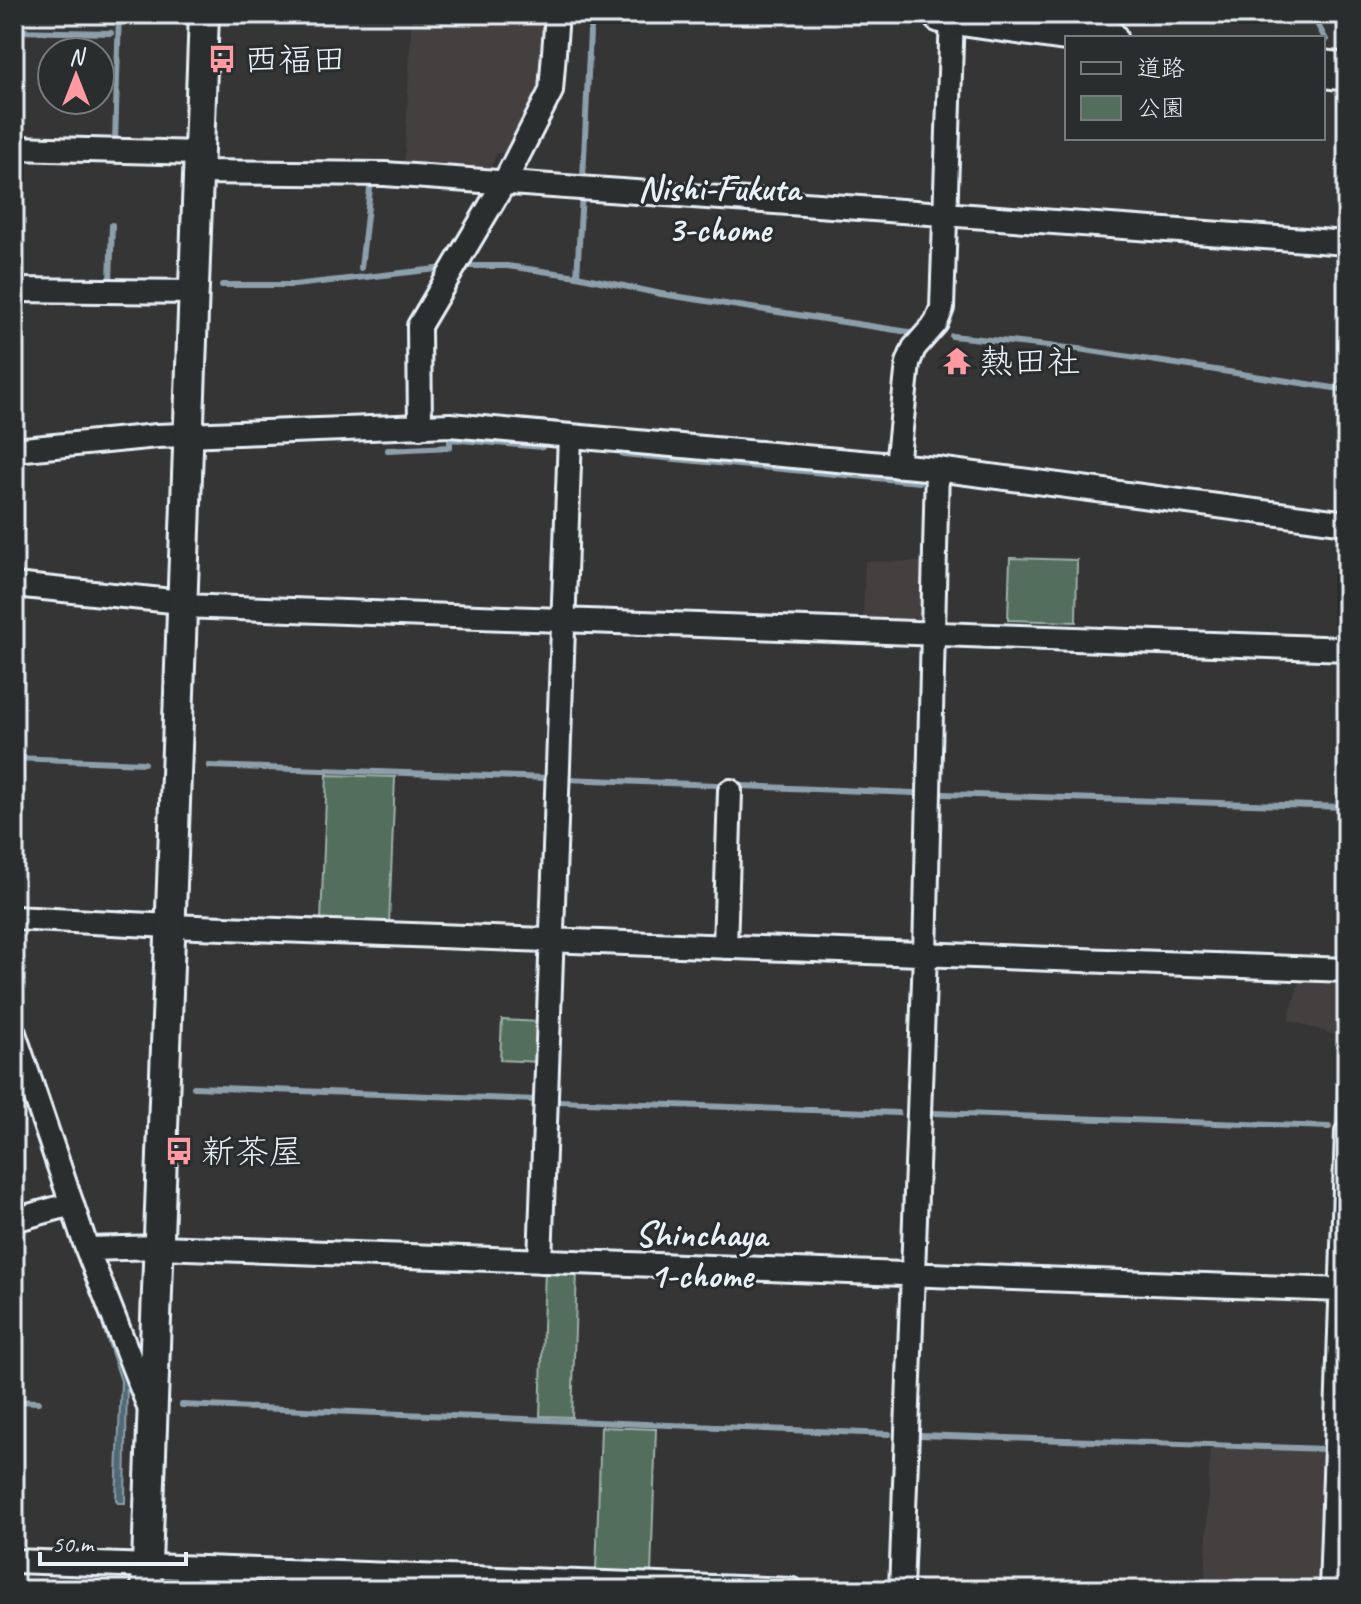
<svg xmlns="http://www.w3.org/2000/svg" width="1361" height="1604" font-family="Caveat,'Klee One',sans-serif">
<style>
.built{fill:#453f3f}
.green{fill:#536e5d;stroke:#9eb0aa;stroke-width:2}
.water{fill:#516976;stroke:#8d9faa;stroke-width:2}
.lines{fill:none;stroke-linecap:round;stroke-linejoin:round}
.stream{stroke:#8d9faa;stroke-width:6}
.minor-casing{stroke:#e8f1f8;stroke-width:28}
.tertiary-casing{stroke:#e8f1f8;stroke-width:34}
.primary-casing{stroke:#e8f1f8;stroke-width:42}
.minor{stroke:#2a2d2e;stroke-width:22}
.tertiary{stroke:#2a2d2e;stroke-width:28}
.primary{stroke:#2a2d2e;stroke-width:36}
.labels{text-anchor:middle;stroke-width:6;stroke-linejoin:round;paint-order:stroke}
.poi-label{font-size:34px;fill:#e8f1f8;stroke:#2a2d2e;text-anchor:start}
.neighbourhood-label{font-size:36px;font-weight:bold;fill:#e8f1f8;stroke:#2a2d2e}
</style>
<rect width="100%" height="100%" fill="#363536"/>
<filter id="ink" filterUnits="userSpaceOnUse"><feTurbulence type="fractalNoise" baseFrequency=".0125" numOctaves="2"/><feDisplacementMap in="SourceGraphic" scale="16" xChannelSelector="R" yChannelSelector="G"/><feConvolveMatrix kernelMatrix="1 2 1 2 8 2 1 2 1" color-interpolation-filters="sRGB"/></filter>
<g filter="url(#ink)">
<path class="built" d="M 412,14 L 551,14 L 547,78 L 512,154 L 497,153 L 487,175 L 404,169 Z
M 865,561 L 924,562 L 922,622 L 863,620 Z
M 1301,977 L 1341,978 L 1335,1035 L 1288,1020 Z
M 1210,1448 L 1324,1450 L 1318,1590 L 1205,1590 Z"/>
<path class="green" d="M 1010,558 L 1077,560 L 1076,622 L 1008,620 Z
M 327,775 L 395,777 L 389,924 L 321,921 Z
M 502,1020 L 541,1022 L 539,1062 L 500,1060 Z
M 545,1269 L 577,1270 L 572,1417 L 540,1416 Z
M 601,1427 L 656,1429 L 651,1574 L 596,1572 Z"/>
<path class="water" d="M 65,1214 L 127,1379 L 125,1503 L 118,1503 L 116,1500 L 121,1381 Z"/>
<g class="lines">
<path class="stream" d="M 1312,14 L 1326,40
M 14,31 L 111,33
M 1340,104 L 1347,131
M 115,141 L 119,14
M 583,178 L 590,32 L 596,14
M 461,266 L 507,266 L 577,276 L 661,294 L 909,332
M 361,268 L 371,180
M 577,276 L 582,194
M 110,281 L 112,225
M 222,285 L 294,285 L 446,268
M 952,336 L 1078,349 L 1347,390
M 388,450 L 450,447 L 450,439 L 542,447
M 623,454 L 919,482
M 14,758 L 144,763
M 209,766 L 549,778
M 567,779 L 914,793
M 943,794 L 1343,807
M 1344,960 L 1347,886
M 14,1069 L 48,1168
M 194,1087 L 537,1100
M 557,1101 L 898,1113
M 932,1113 L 1329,1127
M 1337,1135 L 1344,978
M 14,1401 L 38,1402
M 182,1405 L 889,1434
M 919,1435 L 1326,1449"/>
<defs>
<path id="minor" d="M 14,148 L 199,153
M 198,172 L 385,174 L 1347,243
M 14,290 L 194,292
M 420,427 L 419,326 L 505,181 L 551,91 L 557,14
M 14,450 L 157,436 L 450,425 L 937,469 L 1347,523
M 897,466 L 908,363 L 914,348 L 936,323 L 942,308 L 952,14
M 14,585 L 182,602
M 182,606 L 1347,649
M 14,918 L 170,926 L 1347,970
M 725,947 L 730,791
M 14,1033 L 87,1249 L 151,1412
M 14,1220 L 72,1204
M 87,1249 L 159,1247 L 1342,1290
M 540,1261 L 570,436
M 14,1561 L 792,1590
M 901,1590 L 925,954 L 937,469
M 1331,1590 L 1347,1132"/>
<path id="tertiary" d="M 146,1590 L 204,14"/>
<path id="primary" d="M 941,14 L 1108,38
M 1323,69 L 1347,72"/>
</defs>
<use href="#minor" class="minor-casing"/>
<use href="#tertiary" class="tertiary-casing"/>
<use href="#primary" class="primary-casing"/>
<use href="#minor" class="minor"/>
<use href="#tertiary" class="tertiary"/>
<use href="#primary" class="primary"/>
</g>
</g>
<defs>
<symbol id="bus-bare" viewBox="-9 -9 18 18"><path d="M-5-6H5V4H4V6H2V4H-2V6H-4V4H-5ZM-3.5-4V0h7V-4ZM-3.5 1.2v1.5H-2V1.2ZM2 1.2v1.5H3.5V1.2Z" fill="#ff9aa2" stroke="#2a2d2e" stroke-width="2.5" paint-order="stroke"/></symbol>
<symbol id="temple-bare" viewBox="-9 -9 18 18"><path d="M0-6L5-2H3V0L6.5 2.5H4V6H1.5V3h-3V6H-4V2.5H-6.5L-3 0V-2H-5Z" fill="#ff9aa2" stroke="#2a2d2e" stroke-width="2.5" paint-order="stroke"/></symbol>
</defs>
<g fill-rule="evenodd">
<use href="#bus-bare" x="202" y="39" width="40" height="40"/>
<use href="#temple-bare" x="937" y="341" width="40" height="40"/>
<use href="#bus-bare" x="159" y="1131" width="40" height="40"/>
</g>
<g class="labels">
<g class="poi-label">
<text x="244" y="71">西福田</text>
<text x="979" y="373">熱田社</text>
<text x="201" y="1163">新茶屋</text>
</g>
<g class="neighbourhood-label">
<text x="719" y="200">Nishi-Fukuta<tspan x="719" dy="41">3-chome</tspan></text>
<text x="701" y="1246">Shinchaya<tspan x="701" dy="41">1-chome</tspan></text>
</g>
</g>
<rect width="1361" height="1604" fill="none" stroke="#2a2d2e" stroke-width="48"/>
<rect x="24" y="24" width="1313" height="1556" fill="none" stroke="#e8f1f8" stroke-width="3" filter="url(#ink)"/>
<rect x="1065" y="36" width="260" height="104" fill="#2a2d2e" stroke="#767b7f" stroke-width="2"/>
<rect x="1081" y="62" width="40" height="12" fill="#2a2d2e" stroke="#767b7f" stroke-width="2"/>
<text x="1137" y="76" font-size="24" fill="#e8f1f8">道路</text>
<rect x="1081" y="96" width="40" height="24" fill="#536e5d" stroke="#767b7f" stroke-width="2"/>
<text x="1137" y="116" font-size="24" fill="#e8f1f8">公園</text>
<g transform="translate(76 76)"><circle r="38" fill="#2a2d2e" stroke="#767b7f" stroke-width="2"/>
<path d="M0-6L14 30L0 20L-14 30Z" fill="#ff9aa2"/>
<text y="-12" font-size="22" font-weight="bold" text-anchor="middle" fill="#e8f1f8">N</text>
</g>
<path d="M40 1552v12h146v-12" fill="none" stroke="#e8f1f8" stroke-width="4"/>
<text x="52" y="1552" font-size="24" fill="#e8f1f8" stroke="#2a2d2e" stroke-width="6" paint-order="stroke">50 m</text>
</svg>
